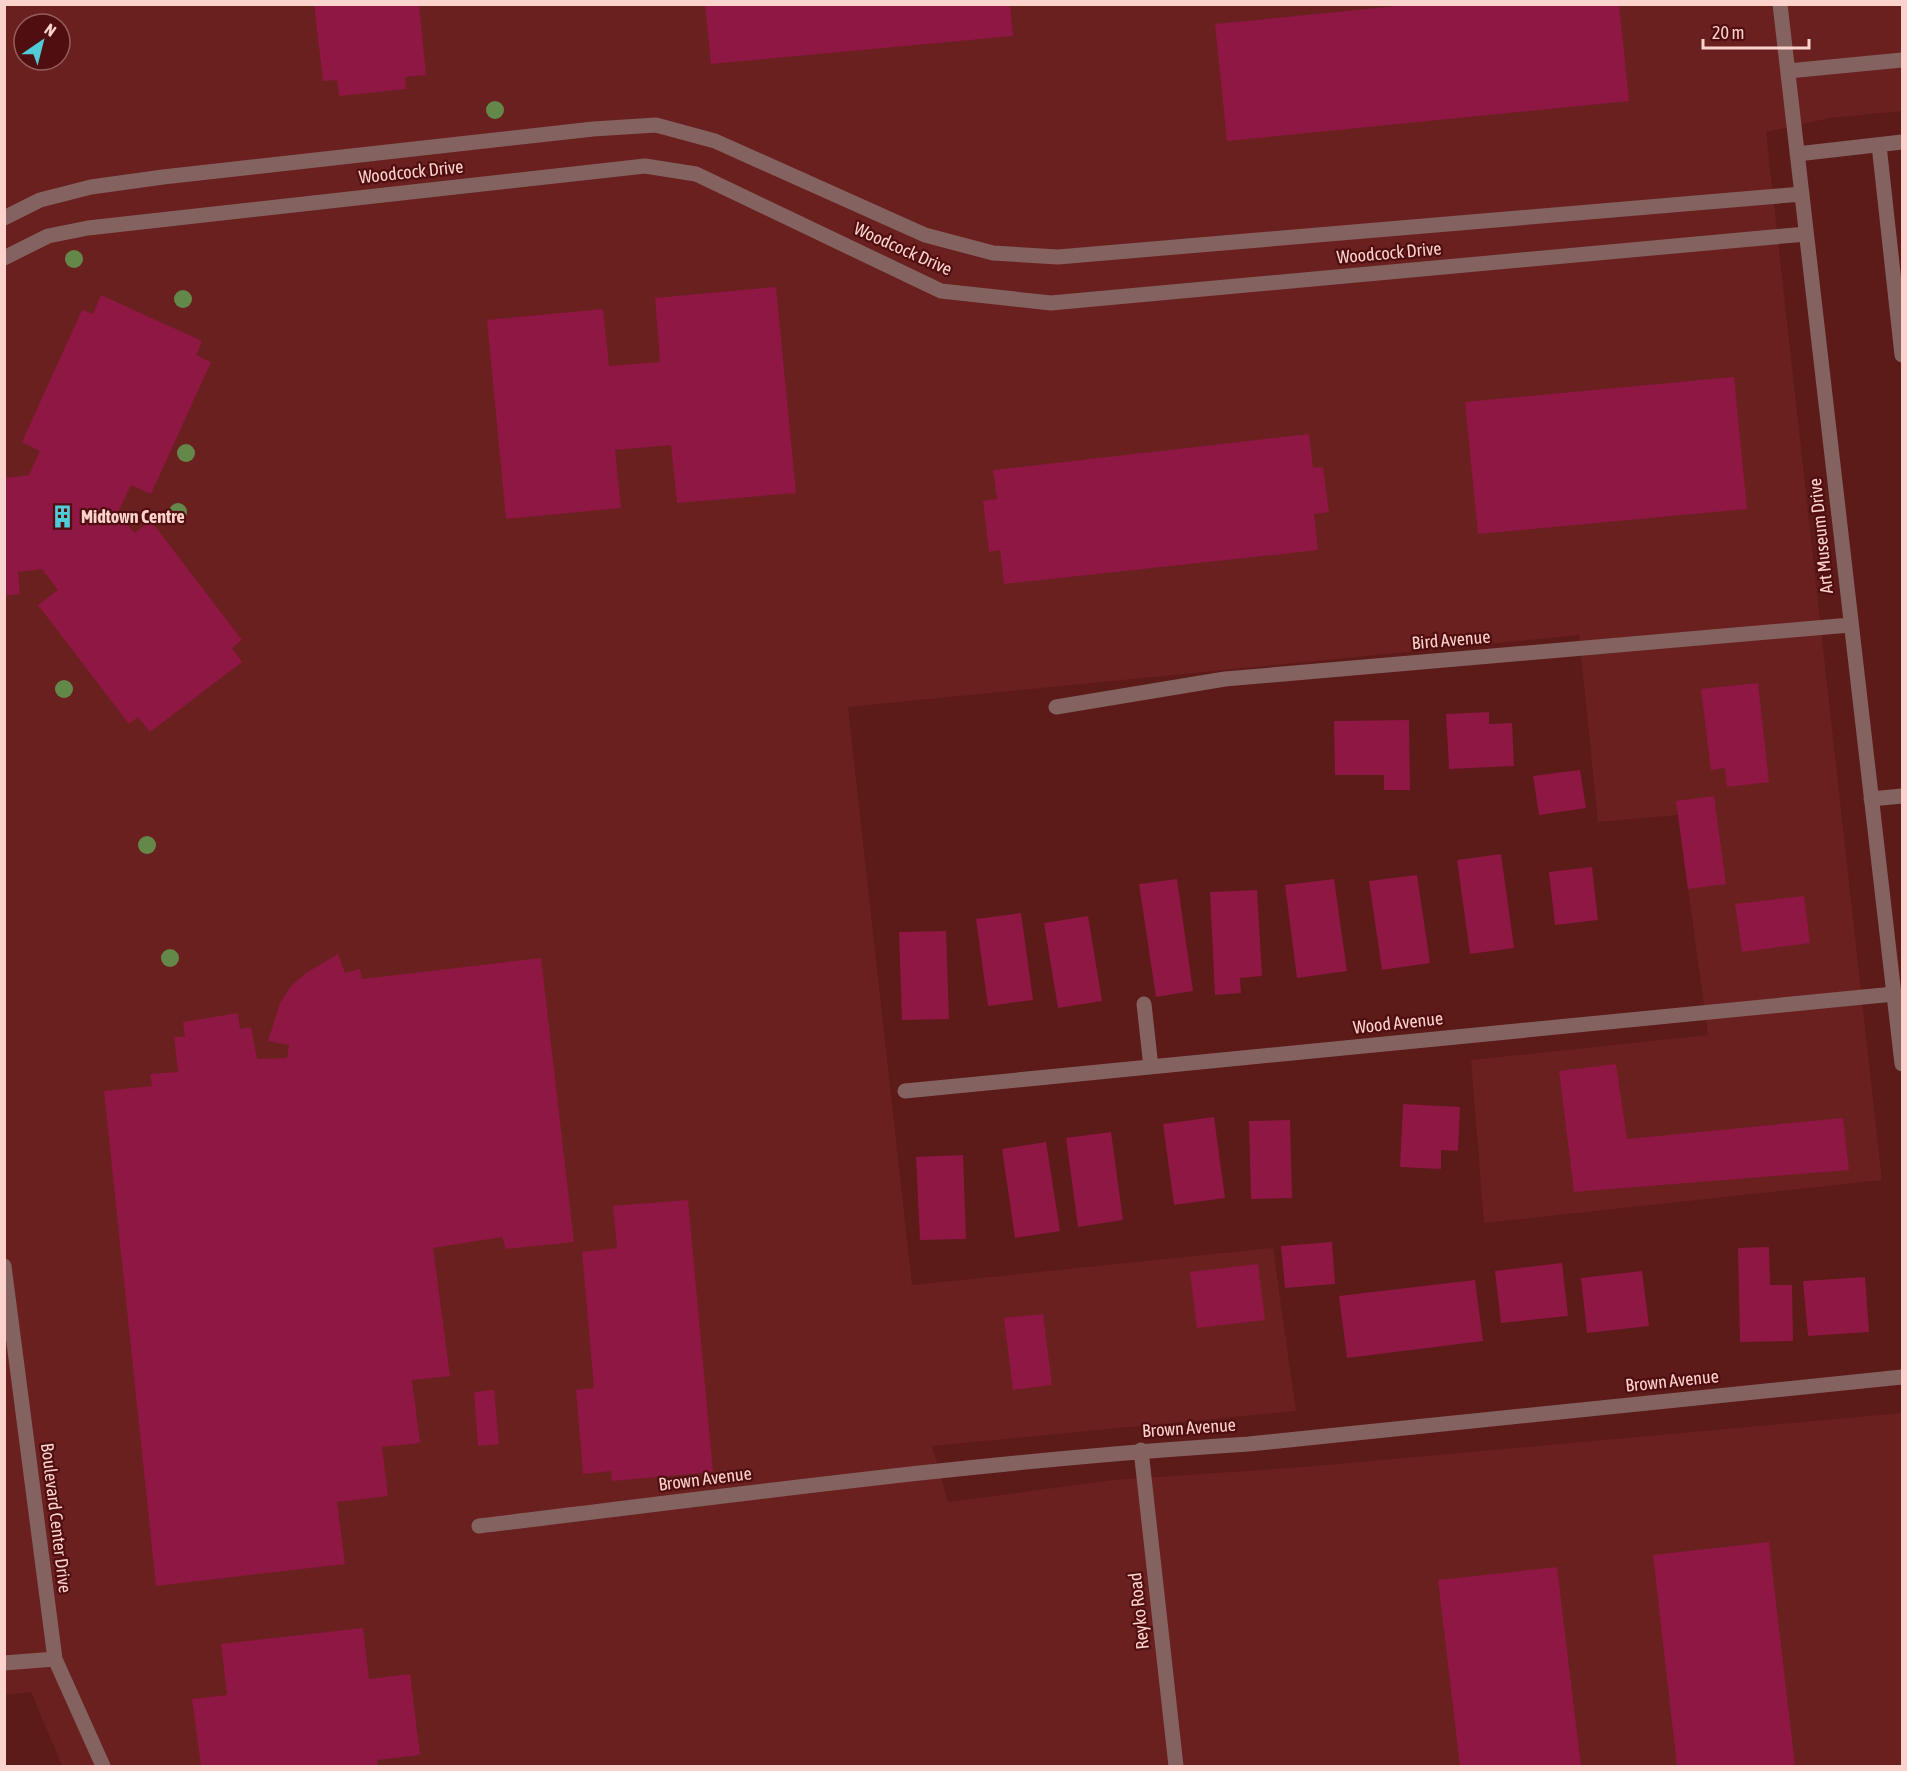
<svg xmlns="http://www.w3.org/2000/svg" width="1907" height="1771" font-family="'Asap Condensed',sans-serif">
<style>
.built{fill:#6a201f;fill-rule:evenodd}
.building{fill:#8e1744}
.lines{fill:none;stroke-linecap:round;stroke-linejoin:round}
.minor{stroke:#83625f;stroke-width:15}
.tree{fill:#64884a}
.labels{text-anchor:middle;stroke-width:4.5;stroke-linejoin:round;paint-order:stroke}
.street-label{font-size:18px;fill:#fcd2cd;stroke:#500e10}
.poi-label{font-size:18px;font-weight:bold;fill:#fcd2cd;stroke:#500e10;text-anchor:start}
</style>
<rect width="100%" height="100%" fill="#5c1a19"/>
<path class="built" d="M 4,5 L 1902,5 L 1902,111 L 1830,118 L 1766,132 L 1882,1180 L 1484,1223 L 1471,1060 L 1708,1035 L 1678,815 L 1598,822 L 1579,635 L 848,707 L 912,1285 L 1273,1248 L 1296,1411 L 932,1446 L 948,1502 L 1113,1480 L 1304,1467 L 1902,1413 L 1902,1766 L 62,1766 L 31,1692 L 4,1695 ZM 24,24 L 60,24 L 60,60 L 24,60 Z"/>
<path class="building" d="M 314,4 L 419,4 L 426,75 L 405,77 L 406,89 L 339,96 L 337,80 L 323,81 Z
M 705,4 L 1010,4 L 1013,36 L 711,64 Z
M 1418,4 L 1619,4 L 1629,101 L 1227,141 L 1215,24 Z
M 776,287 L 796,493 L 677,503 L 671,445 L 615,450 L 621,508 L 506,519 L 487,320 L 603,309 L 609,366 L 660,362 L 655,298 Z
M 101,295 L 202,341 L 196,355 L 211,362 L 151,494 L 131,485 L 118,512 L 134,533 L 151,521 L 242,640 L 232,648 L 242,662 L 150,732 L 138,717 L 129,724 L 38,605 L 58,590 L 42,569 L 18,572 L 20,594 L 4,596 L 4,467 L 7,478 L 29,475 L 40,451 L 22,442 L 82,310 L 93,314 Z
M 1734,377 L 1747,509 L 1478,534 L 1465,402 Z
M 1309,434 L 1313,468 L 1323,467 L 1329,512 L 1314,514 L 1318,550 L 1004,584 L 1000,550 L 989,552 L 983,501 L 997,499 L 993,470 Z
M 1758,683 L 1769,782 L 1727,787 L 1725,768 L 1711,770 L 1701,689 Z
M 1489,712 L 1489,724 L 1512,723 L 1514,766 L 1449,769 L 1446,714 Z
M 1409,720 L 1410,790 L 1384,790 L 1384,775 L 1335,775 L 1334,721 Z
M 1580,770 L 1586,808 L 1539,815 L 1533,776 Z
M 1714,796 L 1726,884 L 1688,889 L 1676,801 Z
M 1501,854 L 1514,948 L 1470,954 L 1457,860 Z
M 1592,867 L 1598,920 L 1555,925 L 1549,872 Z
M 1417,875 L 1430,963 L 1382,970 L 1369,881 Z
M 1177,879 L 1193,991 L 1156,997 L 1139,884 Z
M 1334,879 L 1347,971 L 1297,978 L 1285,885 Z
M 1257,890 L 1262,976 L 1240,978 L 1241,993 L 1215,995 L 1210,892 Z
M 1804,896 L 1810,943 L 1742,952 L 1735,904 Z
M 1021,913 L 1033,1000 L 988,1006 L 976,919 Z
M 1088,916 L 1102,1001 L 1058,1008 L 1044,923 Z
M 946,931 L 949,1019 L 902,1020 L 899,932 Z
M 338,954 L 345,973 L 360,969 L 362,979 L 541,958 L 574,1242 L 506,1249 L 502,1237 L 433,1248 L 450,1376 L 412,1380 L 420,1443 L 382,1447 L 388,1496 L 337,1502 L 345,1564 L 156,1586 L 104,1091 L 152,1086 L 150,1074 L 178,1072 L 174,1037 L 185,1037 L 183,1022 L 238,1013 L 240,1029 L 251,1027 L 257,1059 L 287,1058 L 289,1045 L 268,1041 L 280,1003 L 291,986 L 306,973 Z
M 1616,1064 L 1627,1139 L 1843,1118 L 1849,1170 L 1574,1192 L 1559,1071 Z
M 1403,1104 L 1460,1107 L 1458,1151 L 1441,1150 L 1441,1169 L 1400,1167 Z
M 1214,1117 L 1225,1198 L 1174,1205 L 1163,1124 Z
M 1290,1120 L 1292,1198 L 1251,1199 L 1249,1121 Z
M 1111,1132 L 1123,1220 L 1078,1227 L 1066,1138 Z
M 1046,1142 L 1060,1231 L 1015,1238 L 1002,1149 Z
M 963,1155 L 966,1239 L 920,1240 L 916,1157 Z
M 688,1200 L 713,1472 L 612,1481 L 611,1471 L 583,1474 L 576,1390 L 594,1388 L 582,1252 L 617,1248 L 613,1206 Z
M 1332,1242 L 1335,1284 L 1285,1288 L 1281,1246 Z
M 1769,1247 L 1770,1285 L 1792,1285 L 1793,1341 L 1740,1342 L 1738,1248 Z
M 1562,1263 L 1568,1316 L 1501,1323 L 1495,1271 Z
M 1258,1264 L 1265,1320 L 1197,1328 L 1190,1272 Z
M 1642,1271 L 1649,1326 L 1587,1333 L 1581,1278 Z
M 1865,1277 L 1869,1332 L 1808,1336 L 1803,1281 Z
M 1475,1280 L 1483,1341 L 1347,1358 L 1339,1296 Z
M 1043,1314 L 1052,1385 L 1013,1390 L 1004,1318 Z
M 494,1390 L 499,1444 L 478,1446 L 474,1392 Z
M 1769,1542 L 1795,1766 L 1677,1766 L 1653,1555 Z
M 1557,1567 L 1581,1766 L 1460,1766 L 1438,1580 Z
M 363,1628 L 369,1679 L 410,1674 L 420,1755 L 377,1760 L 378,1766 L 201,1766 L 192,1699 L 227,1695 L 221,1644 Z"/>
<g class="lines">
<path class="minor" d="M 1780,4 L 1902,1064
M 1788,71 L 1902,60
M 1879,145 L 1902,355
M 1797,154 L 1902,142
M 4,218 L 40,200 L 91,187 L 163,177 L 593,129 L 656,125 L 715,141 L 925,235 L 993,253 L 1058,257 L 1802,194
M 4,258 L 48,236 L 88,228 L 645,166 L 696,174 L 941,291 L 1051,303 L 1806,234
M 1056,707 L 1225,679 L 1850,625
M 1871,799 L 1902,796
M 1144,1004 L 1151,1067
M 905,1091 L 1894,994
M 4,1266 L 55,1659 L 103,1766
M 1141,1450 L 1176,1766
M 479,1526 C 735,1495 991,1460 1249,1444 L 1902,1377
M 4,1663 L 55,1659"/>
</g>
<g class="tree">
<circle cx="495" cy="110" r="9"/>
<circle cx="74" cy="259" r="9"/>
<circle cx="183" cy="299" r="9"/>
<circle cx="186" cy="453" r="9"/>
<circle cx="178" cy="512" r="9"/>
<circle cx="64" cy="689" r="9"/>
<circle cx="147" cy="845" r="9"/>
<circle cx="170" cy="958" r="9"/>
</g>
<defs>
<symbol id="building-bare" viewBox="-9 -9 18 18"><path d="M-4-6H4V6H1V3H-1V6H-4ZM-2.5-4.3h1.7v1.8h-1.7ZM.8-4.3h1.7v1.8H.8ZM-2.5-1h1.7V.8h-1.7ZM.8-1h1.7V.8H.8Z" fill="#52cbd8" stroke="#500e10" stroke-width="2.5" paint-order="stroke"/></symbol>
</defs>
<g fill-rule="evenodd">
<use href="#building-bare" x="46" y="500" width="33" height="33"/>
</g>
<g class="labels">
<g class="street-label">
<text transform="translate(411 172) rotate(-6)" y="6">Woodcock Drive</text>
<text transform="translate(903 249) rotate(24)" y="6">Woodcock Drive</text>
<text transform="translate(1389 253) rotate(-5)" y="6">Woodcock Drive</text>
<text transform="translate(1821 536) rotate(-96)" y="6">Art Museum Drive</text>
<text transform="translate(1451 640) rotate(-5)" y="6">Bird Avenue</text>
<text transform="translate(1398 1023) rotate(-6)" y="6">Wood Avenue</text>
<text transform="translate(1672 1381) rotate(-6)" y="6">Brown Avenue</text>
<text transform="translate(1189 1428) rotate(-4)" y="6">Brown Avenue</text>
<text transform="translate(705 1479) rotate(-7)" y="6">Brown Avenue</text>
<text transform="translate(56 1518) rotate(83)" y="6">Boulevard Center Drive</text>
<text transform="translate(1139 1611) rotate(-96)" y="6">Reyko Road</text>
</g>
<g class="poi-label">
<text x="81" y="523">Midtown Centre</text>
</g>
</g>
<rect width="1907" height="1771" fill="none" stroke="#fcd2cd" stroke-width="12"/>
<g transform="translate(42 42) rotate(35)"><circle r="28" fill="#500e10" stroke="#955c5c" stroke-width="1.5"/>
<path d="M0-4.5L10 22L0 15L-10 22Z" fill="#52cbd8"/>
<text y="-9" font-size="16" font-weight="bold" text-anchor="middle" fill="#fcd2cd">N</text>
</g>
<path d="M1703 39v9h106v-9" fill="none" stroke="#fcd2cd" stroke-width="3"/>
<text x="1712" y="39" font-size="18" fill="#fcd2cd" stroke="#500e10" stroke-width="4.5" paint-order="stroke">20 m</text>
</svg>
